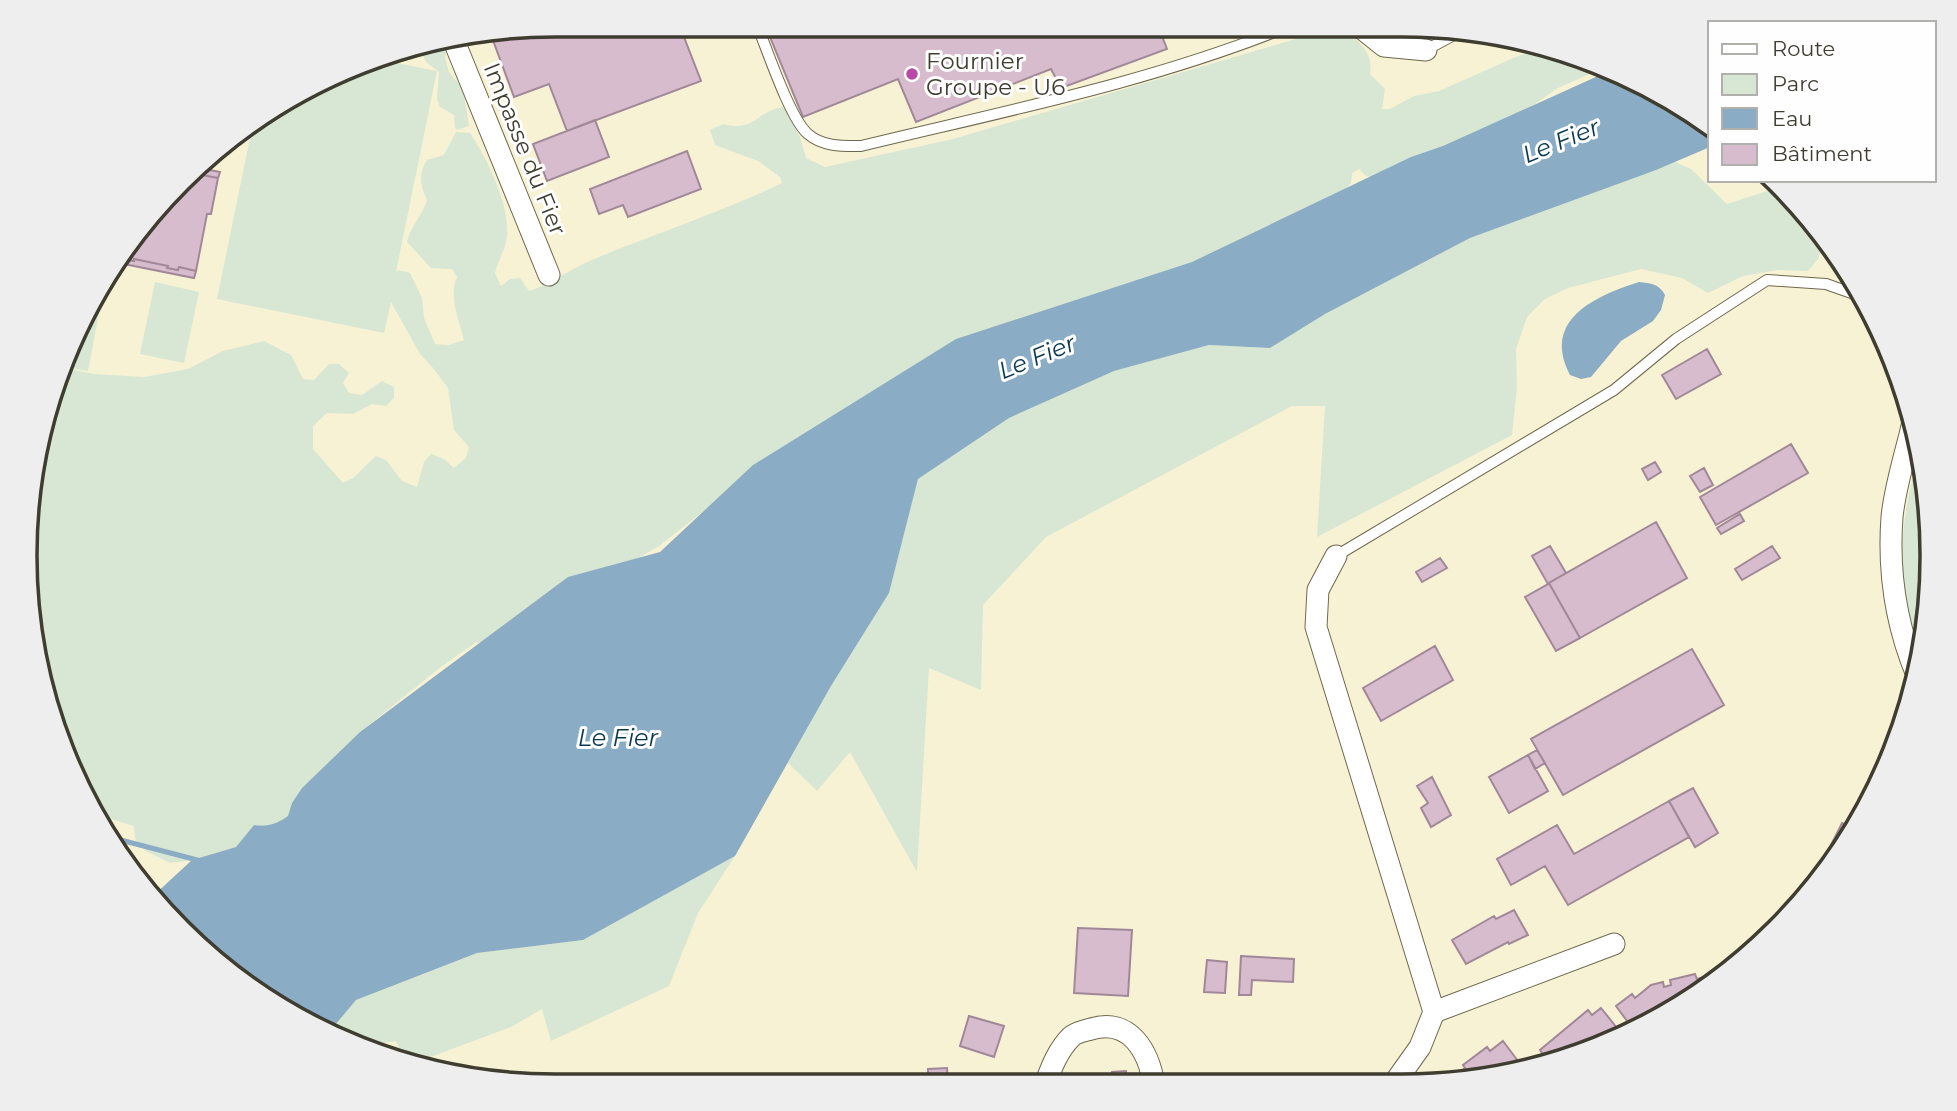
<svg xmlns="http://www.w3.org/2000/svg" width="1957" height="1111" font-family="Montserrat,sans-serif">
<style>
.green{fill:#d7e7d3}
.water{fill:#8aacc4}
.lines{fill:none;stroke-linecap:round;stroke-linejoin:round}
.stream{stroke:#8aacc4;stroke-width:5}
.building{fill:#d7bcce;stroke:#a18899;stroke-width:2}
.service-casing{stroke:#6e684e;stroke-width:12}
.minor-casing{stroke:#6e684e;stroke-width:23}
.service{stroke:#fff;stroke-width:10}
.minor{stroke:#fff;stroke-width:21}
.poi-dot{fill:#b849a7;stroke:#fefefe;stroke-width:2.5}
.labels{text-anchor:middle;stroke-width:6;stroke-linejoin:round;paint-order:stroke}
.poi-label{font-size:23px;fill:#3f3c30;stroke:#fefefe;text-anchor:start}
.street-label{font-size:23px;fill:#3f3c30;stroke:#fefefe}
.water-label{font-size:24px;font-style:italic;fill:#093851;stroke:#fefefe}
.rim{fill:none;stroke:#3f3c30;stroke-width:3.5}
</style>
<rect width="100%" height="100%" fill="#f8f2d4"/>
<path class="green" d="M 1344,27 C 1358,43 1374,51 1370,74 L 1385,89 L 1382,109 L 1390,109 L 1414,96 L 1439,91 L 1518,56 L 1546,47 L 1573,53 L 1603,68 L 1558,88 L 1522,113 L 1381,179 L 1366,176 L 1359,169 L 1352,173 L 1351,183 L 1342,194 L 710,506 L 659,546 L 499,639 L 475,643 L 441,667 L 360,732 L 302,788 L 292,803 L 289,816 C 277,824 267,827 254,825 L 236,847 L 192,860 L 170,863 L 146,851 L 135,839 L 134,826 L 101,816 L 53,727 L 26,590 L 43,418 L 65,368 L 94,374 L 144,377 L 188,369 L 223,351 L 264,341 L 291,355 L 303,379 L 314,380 L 329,364 L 339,364 L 349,373 L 343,383 L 349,393 L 362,395 L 382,381 L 394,387 L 394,398 L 386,406 L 372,404 L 353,414 L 327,413 L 313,426 L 313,449 L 343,483 L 353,478 L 376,456 L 386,460 L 402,481 L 417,487 L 424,462 L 431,454 L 444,459 L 454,468 L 466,458 L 469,447 L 454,430 L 448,388 L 433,368 L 420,354 L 391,302 L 384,333 L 217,299 L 253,123 L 385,53 L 399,50 L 391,62 L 437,71 L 396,272 L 398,270 L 410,273 L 422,298 L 424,318 L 435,344 L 449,345 L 464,340 C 459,319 448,297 457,277 L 452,269 L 431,268 L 407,242 C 411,225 422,216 427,200 C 420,185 418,174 427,160 L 444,155 L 456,132 L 470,133 C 487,158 510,205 507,236 C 506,248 498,261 495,273 L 501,286 L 510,279 L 520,278 L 529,291 C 552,283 570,269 592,260 C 655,233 720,213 782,183 L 780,177 L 758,161 L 715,145 L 710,130 L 723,124 C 757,133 757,109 785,107 L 800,137 L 806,158 L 825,167 L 953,139 L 1313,34 Z
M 448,42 L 445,58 L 449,72 L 463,88 L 469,126 L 457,130 L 455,128 L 454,115 L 440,107 L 437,99 L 439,72 L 426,62 L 422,54 L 408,49 Z
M 1675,162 L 1691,169 L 1727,204 L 1782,186 L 1825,239 L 1818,259 L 1808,271 L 1777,270 L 1743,276 L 1708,293 L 1682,278 L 1641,269 L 1568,288 L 1545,299 L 1527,317 L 1516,349 L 1517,388 L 1512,435 L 1317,537 L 1325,406 L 1292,406 L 1046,537 L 983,605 L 981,690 L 929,668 L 917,872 L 850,752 L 817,791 L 788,763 L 831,686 L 889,593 L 918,479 L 1009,418 L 1114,371 L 1209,345 L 1270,348 L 1325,314 L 1470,238 Z
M 105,281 L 88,371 L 66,367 Z
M 155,282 L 199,292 L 184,363 L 140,354 Z
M 1921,447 L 1932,553 L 1922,659 C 1893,577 1898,529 1921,447 Z
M 735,856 L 698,913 L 669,986 L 551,1041 L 542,1009 L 511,1027 L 412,1064 L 406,1063 L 396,1041 L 362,1047 L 330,1031 L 356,1000 L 477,953 L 583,940 Z"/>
<path class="water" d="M 1609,71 L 1696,114 L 1710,125 L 1710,147 L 1656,170 L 1470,238 L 1325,314 L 1270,348 L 1209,345 L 1114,371 L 1009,418 L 918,479 L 889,593 L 831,686 L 735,856 L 583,940 L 477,953 L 356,1000 L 330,1031 L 261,997 L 153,896 L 192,860 L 236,847 L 254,825 C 267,827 277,824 288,816 L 292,803 L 302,788 L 360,732 L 568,577 L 660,552 L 753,465 L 956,339 L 1192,262 L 1411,157 L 1443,146 Z
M 1639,282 C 1651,283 1659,284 1665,295 L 1661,310 L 1653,321 L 1621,341 L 1591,377 L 1581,379 L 1570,375 C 1541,320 1595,296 1639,282 Z"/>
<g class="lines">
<path class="stream" d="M 113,838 L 201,861"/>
</g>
<path class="building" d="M 556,24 L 705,25 L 706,29 L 684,37 L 701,81 L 567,131 L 549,84 L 514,97 L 491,35 Z
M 765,25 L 1173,25 L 1160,31 L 1167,49 L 1061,88 L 1051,69 L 916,122 L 898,79 L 803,117 Z
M 595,120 L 609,157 L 547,181 L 533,144 Z
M 687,151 L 701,189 L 628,217 L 623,205 L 599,214 L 590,189 Z
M 200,168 L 220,172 L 218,178 L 197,174 Z
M 197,172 L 197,174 L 218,178 L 211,214 L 207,214 L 196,271 L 179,267 L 178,270 L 167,268 L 168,266 L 134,259 L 134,261 L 122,259 L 123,256 L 118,256 Z
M 118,256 L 123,256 L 122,259 L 134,261 L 134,259 L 168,266 L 167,268 L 178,270 L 179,267 L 196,271 L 194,278 L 114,262 Z
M 1707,349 L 1721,374 L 1676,399 L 1662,375 Z
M 1791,444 L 1808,473 L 1716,525 L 1700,497 Z
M 1655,462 L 1661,472 L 1648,480 L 1642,469 Z
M 1704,468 L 1713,485 L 1700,492 L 1690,476 Z
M 1740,514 L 1744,521 L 1721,534 L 1717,528 Z
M 1656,522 L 1687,578 L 1580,638 L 1549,583 Z
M 1550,546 L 1566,573 L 1549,583 L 1580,638 L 1556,651 L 1525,597 L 1548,584 L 1532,556 Z
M 1772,546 L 1780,558 L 1742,580 L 1735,569 Z
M 1440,558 L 1447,568 L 1422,582 L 1416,572 Z
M 1435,646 L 1453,680 L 1381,721 L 1363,688 Z
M 1692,649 L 1724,705 L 1563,795 L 1531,739 Z
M 1537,750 L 1545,763 L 1535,769 L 1528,755 Z
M 1528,755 L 1548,791 L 1509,813 L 1489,777 Z
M 1432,777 L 1451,815 L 1431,827 L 1421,808 L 1428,803 L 1417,786 Z
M 1693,788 L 1718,833 L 1695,847 L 1669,801 Z
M 1669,801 L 1689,837 L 1568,905 L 1545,866 L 1511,885 L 1497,859 L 1557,825 L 1574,854 Z
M 1842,823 L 1854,829 L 1843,850 L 1833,863 L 1824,859 Z
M 1514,910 L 1528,935 L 1509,944 L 1508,942 L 1466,964 L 1452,940 L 1494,916 L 1496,919 Z
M 1078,928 L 1132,930 L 1128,996 L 1074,993 Z
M 1241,956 L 1294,959 L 1293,982 L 1252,980 L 1251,995 L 1239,995 Z
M 1207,960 L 1227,962 L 1225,993 L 1204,992 Z
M 1695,974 L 1697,979 L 1711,975 L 1712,981 L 1667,1015 L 1640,1028 L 1633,1029 L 1616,1006 L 1632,994 L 1635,998 L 1651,985 L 1663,982 L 1664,987 L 1671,985 L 1670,980 Z
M 1601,1008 L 1621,1033 L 1612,1040 L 1572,1058 L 1549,1063 L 1540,1050 L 1588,1010 L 1592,1015 Z
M 969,1016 L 1004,1026 L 994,1057 L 960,1046 Z
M 1503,1041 L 1521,1065 L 1515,1070 L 1455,1082 L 1452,1078 L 1465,1068 L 1463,1065 L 1487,1047 L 1490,1051 Z
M 947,1068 L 948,1085 L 928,1085 L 928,1069 Z
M 1126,1071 L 1126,1082 L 1134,1082 L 1134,1085 L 1103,1085 L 1103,1082 L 1112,1082 L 1112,1072 Z"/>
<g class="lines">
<defs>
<path id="service" d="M 757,25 C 767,49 790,119 808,134 C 823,147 843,146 861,146 C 1005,111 1153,82 1292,25
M 1426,50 L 1461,31
M 1336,556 L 1614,390 L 1676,339 L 1767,280 L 1826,284 L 1863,297"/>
<path id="minor" d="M 1359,26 L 1384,46 L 1426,50
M 454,41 L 549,275
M 1913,422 C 1906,453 1895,486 1892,517 C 1888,571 1896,625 1917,675
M 1336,556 L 1318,590 L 1316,627 L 1434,1012 L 1420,1047 L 1393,1085
M 1434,1012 L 1614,944
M 1045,1085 C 1051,1068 1058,1050 1071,1037 C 1076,1032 1085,1031 1091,1029 C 1130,1017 1149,1052 1154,1085"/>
</defs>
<use href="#service" class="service-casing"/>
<use href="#minor" class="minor-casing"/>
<use href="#service" class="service"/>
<use href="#minor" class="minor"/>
</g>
<circle class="poi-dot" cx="912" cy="74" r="7"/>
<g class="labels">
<g class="poi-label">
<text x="926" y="69">Fournier<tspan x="926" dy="26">Groupe - U6</tspan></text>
</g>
<g class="street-label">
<text transform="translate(525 149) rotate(68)" y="8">Impasse du Fier</text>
</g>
<g class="water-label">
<text transform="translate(1561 141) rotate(-22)" y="8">Le Fier</text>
<text transform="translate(1037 357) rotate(-22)" y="8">Le Fier</text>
<text x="618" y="746">Le Fier</text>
</g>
</g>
<path d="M0 0H1957V1111H0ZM555 37H1402A518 518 0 0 1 1920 555V556A518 518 0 0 1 1402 1074H555A518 518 0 0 1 37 556V555A518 518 0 0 1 555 37Z" fill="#efeeee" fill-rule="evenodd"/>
<path class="rim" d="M555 37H1402A518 518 0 0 1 1920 555V556A518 518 0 0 1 1402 1074H555A518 518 0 0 1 37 556V555A518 518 0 0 1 555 37Z"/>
<rect x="1708" y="21" width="228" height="161" fill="#fefefe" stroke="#b2b0ac" stroke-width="2"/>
<rect x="1722" y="44" width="35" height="10" fill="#ffffff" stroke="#b2b0ac" stroke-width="2"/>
<text x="1772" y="56" font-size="21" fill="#3f3c30">Route</text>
<rect x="1722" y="74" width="35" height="21" fill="#d7e7d3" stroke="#b2b0ac" stroke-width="2"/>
<text x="1772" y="91" font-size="21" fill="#3f3c30">Parc</text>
<rect x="1722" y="108" width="35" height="21" fill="#8aacc4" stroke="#b2b0ac" stroke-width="2"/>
<text x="1772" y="126" font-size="21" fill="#3f3c30">Eau</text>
<rect x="1722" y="144" width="35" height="21" fill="#d7bcce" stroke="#b2b0ac" stroke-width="2"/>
<text x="1772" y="161" font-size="21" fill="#3f3c30">Bâtiment</text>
</svg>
